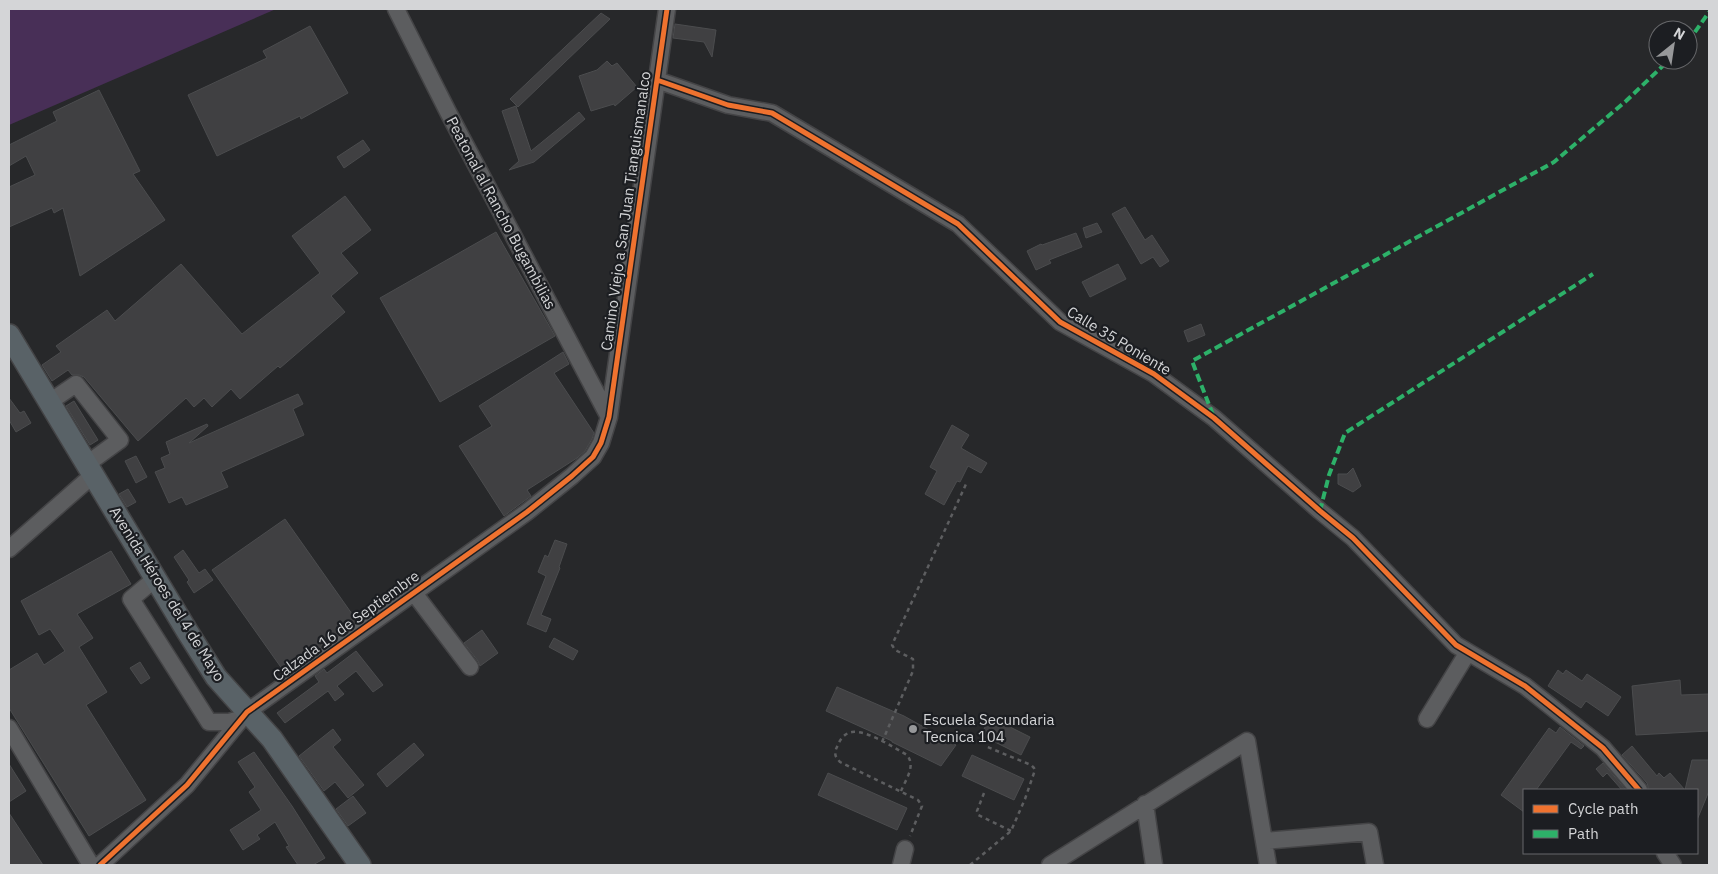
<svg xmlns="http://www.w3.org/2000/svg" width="1718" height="874" font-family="'IBM Plex Sans',sans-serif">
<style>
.green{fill:#482f57}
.building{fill:#404042;stroke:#4b4c4e}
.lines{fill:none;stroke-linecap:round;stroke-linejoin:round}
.minor-casing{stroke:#444446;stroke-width:19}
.major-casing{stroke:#444446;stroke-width:24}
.path{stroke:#5d5e60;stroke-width:2.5;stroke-dasharray:4 4;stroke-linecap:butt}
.minor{stroke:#5c5d5f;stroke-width:16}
.major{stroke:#596267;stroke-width:21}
.quiet{stroke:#2db169;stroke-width:4;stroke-dasharray:8 4;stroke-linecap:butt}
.cycleway-casing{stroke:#1c1e22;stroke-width:8}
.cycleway{stroke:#ef722f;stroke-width:5}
.poi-dot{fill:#97989a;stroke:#1c1e22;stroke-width:2}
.labels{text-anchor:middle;stroke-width:4.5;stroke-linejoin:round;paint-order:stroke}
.street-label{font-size:15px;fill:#d4d5d7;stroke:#1c1e22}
.poi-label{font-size:15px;fill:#d4d5d7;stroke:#1c1e22;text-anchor:start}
</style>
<rect width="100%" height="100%" fill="#27282a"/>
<path class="green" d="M 9,9 L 276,9 L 9,125 Z"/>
<path class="building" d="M 601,13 L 610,19 L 518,107 L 510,99 Z
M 675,24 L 716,30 L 712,57 L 704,42 L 673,38 Z
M 310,26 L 348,93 L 301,119 L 300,116 L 217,156 L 188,95 L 267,58 L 263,51 Z
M 607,61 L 612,66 L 617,63 L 637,87 L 615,106 L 614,104 L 591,111 L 579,76 L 597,70 Z
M 99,90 L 140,171 L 133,174 L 165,220 L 80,276 L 63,208 L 54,213 L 52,208 L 9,227 L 9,187 L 35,175 L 26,156 L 9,166 L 9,145 L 57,121 L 53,112 Z
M 516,106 L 531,151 L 579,112 L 585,119 L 534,162 L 509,170 L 519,161 L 502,111 Z
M 363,140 L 370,150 L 344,168 L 337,157 Z
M 345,196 L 371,230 L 341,253 L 358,273 L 331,296 L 345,312 L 280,368 L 278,366 L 240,399 L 231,389 L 212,407 L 204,398 L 194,407 L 186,398 L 138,441 L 84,377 L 79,375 L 72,375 L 68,370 L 52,381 L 42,365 L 61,352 L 56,346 L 107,310 L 115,321 L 181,264 L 242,334 L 320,273 L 292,236 Z
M 1125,207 L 1145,240 L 1152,235 L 1169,261 L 1160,267 L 1153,257 L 1141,264 L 1112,214 Z
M 1097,223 L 1102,232 L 1086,238 L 1083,228 Z
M 496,232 L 555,336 L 440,402 L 380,298 Z
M 1076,233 L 1082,247 L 1049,260 L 1051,263 L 1036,270 L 1027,251 L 1041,244 L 1042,245 Z
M 1118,264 L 1126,279 L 1090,297 L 1082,282 Z
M 1201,324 L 1205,335 L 1188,342 L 1184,331 Z
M 563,352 L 569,364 L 554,373 L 594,433 L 592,439 L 585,451 L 577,458 L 527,490 L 531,496 L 504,516 L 459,446 L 492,426 L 479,406 Z
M 298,394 L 303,404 L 293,409 L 304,435 L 221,472 L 228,487 L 186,505 L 182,497 L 169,503 L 155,472 L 165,468 L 161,458 L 170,454 L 166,442 L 207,424 L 208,426 L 189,443 Z
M 9,398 L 20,413 L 24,411 L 31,423 L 16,432 L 9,420 Z
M 74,401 L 98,440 L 90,445 L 66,406 Z
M 952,425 L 969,435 L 961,448 L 987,463 L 981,473 L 968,466 L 960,482 L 957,481 L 944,505 L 925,494 L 937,471 L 930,467 Z
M 136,456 L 147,477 L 136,483 L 125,461 Z
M 1353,468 L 1361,486 L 1353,492 L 1338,484 L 1338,474 L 1347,474 Z
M 128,489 L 136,502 L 127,507 L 119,494 Z
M 285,519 L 357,621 L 285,673 L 212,570 Z
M 555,540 L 567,544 L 559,567 L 560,568 L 541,615 L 551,619 L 546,632 L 527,624 L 546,576 L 538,572 L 545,555 L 548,557 Z
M 183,550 L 199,573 L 205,569 L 213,580 L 194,593 L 187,582 L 189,580 L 174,557 Z
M 111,551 L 131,584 L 77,614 L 93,638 L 79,647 L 107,692 L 86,705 L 146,800 L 89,836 L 9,708 L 9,670 L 37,653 L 44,665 L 65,651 L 50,629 L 39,635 L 21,601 Z
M 482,630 L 498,653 L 480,666 L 478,661 L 464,643 Z
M 554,638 L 578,651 L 573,660 L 549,647 Z
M 356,651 L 383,685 L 373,692 L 356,671 L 337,686 L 344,694 L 335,701 L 328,691 L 285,723 L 277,713 L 319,682 L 315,676 L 324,669 L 327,673 Z
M 140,662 L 150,678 L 141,684 L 130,668 Z
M 1558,670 L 1563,674 L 1566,670 L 1582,681 L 1587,674 L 1621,697 L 1608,716 L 1586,701 L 1581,708 L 1548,686 Z
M 1680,680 L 1681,695 L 1709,694 L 1709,731 L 1636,735 L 1632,686 Z
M 837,687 L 904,716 L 956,745 L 941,766 L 892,742 L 892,741 L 826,711 Z
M 990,717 L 1030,737 L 1021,755 L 981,735 Z
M 1560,727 L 1584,746 L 1581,749 L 1571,742 L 1536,790 L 1524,790 L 1524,812 L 1501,795 L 1549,728 L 1556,733 Z
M 333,729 L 341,740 L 333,747 L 364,785 L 348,798 L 335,782 L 324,791 L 299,756 Z
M 414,743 L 424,755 L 387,787 L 377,774 Z
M 1632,746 L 1657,776 L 1659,773 L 1664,778 L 1670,773 L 1685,790 L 1649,790 L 1647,783 L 1622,755 Z
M 254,752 L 292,806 L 325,858 L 313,865 L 298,865 L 286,847 L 289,846 L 275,822 L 257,835 L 260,839 L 243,850 L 230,830 L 261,810 L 249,792 L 255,787 L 238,762 Z
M 972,755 L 1024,779 L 1014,800 L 962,776 Z
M 1692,760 L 1709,760 L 1709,791 L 1697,820 L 1697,790 L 1685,790 Z
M 1603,763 L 1626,790 L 1622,790 L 1607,773 L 1603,777 L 1596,769 Z
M 9,764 L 26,791 L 9,802 Z
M 828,773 L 907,808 L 897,830 L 818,795 Z
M 353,796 L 366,813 L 348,826 L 336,809 Z
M 9,813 L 43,865 L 9,865 Z"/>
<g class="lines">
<defs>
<path id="minor" d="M 396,9 L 448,112 L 609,417
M 657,80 L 728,105 L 772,113 L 958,224 L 1060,322 L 1154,374 L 1214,418 L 1320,511 L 1353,538 L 1456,645 L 1525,686 L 1603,748 L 1639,790
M 48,403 L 76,384 L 120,440 L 87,464
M 9,549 L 93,475
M 156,578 L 131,599 L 209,722 L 229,722 L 240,719
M 414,593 L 470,667
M 1427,719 L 1468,652
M 9,728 L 91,865
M 1145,804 L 1154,865
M 1264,841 L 1369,832 L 1375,865
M 1665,853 L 1673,865
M 100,865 L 187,785 L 247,712 L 527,512 L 572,476 L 593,457 L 601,443 L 609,417 L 667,9
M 901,865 L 905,849
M 1050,865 L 1247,741 L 1268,865"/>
<path id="major" d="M 9,335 L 187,631 L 216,677 L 272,739 L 360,865"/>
</defs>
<use href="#minor" class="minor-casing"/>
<use href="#major" class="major-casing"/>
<path class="path" d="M 882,742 L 913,671 L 913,659 L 895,650 L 892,645 L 967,482
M 901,791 C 906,779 916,766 907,755 C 893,747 867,730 852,732 C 845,733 840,739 838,745 C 834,752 834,756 840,762 L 918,800 L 922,806 L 910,836
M 984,793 L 977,811 L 978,815 L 1011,831
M 970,865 L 1011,831 L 1025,799 L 1035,770 L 1034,768 L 1031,765 L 985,746"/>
<use href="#minor" class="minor"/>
<use href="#major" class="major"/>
<path class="quiet" d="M 1688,42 L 1709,12
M 1213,415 L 1192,361 L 1554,162 L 1626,101 L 1669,60
M 1320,511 L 1329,475 L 1345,433 L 1593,274"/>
<defs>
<path id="cycleway" d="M 657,80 L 728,105 L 772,113 L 958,224 L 1060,322 L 1154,374 L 1214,418 L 1320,511 L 1353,538 L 1456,645 L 1525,686 L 1603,748 L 1639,790
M 100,865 L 187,785 L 247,712 L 527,512 L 572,476 L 593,457 L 601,443 L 609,417 L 667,9"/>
</defs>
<use href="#cycleway" class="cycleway-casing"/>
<use href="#cycleway" class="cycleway"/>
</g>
<circle class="poi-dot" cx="913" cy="729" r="5"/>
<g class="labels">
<g class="street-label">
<text transform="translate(626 211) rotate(-82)" y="5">Camino Viejo a San Juan Tianguismanalco</text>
<text transform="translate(501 213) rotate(62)" y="5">Peatonal al Rancho Bugambilias</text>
<text transform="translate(1119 341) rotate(31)" y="5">Calle 35 Poniente</text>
<text transform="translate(167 594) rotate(58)" y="5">Avenida Héroes del 4 de Mayo</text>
<text transform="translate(346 626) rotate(-36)" y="5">Calzada 16 de Septiembre</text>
</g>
<g class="poi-label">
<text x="923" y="725">Escuela Secundaria<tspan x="923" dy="17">Tecnica 104</tspan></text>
</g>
</g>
<rect width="1718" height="874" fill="none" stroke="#d4d5d7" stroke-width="20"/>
<rect x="1523" y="789" width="175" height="65" fill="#1c1e22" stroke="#66676a"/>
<rect x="1533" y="805" width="25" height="8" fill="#ef722f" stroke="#66676a"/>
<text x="1568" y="814" font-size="15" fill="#d4d5d7">Cycle path</text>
<rect x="1533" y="830" width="25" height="8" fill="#2db169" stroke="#66676a"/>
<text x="1568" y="839" font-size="15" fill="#d4d5d7">Path</text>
<g transform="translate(1673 45) rotate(30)"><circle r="24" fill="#1c1e22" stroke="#66676a"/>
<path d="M0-4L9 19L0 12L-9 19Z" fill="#97989a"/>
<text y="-8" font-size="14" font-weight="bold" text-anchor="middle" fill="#d4d5d7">N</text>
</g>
</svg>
